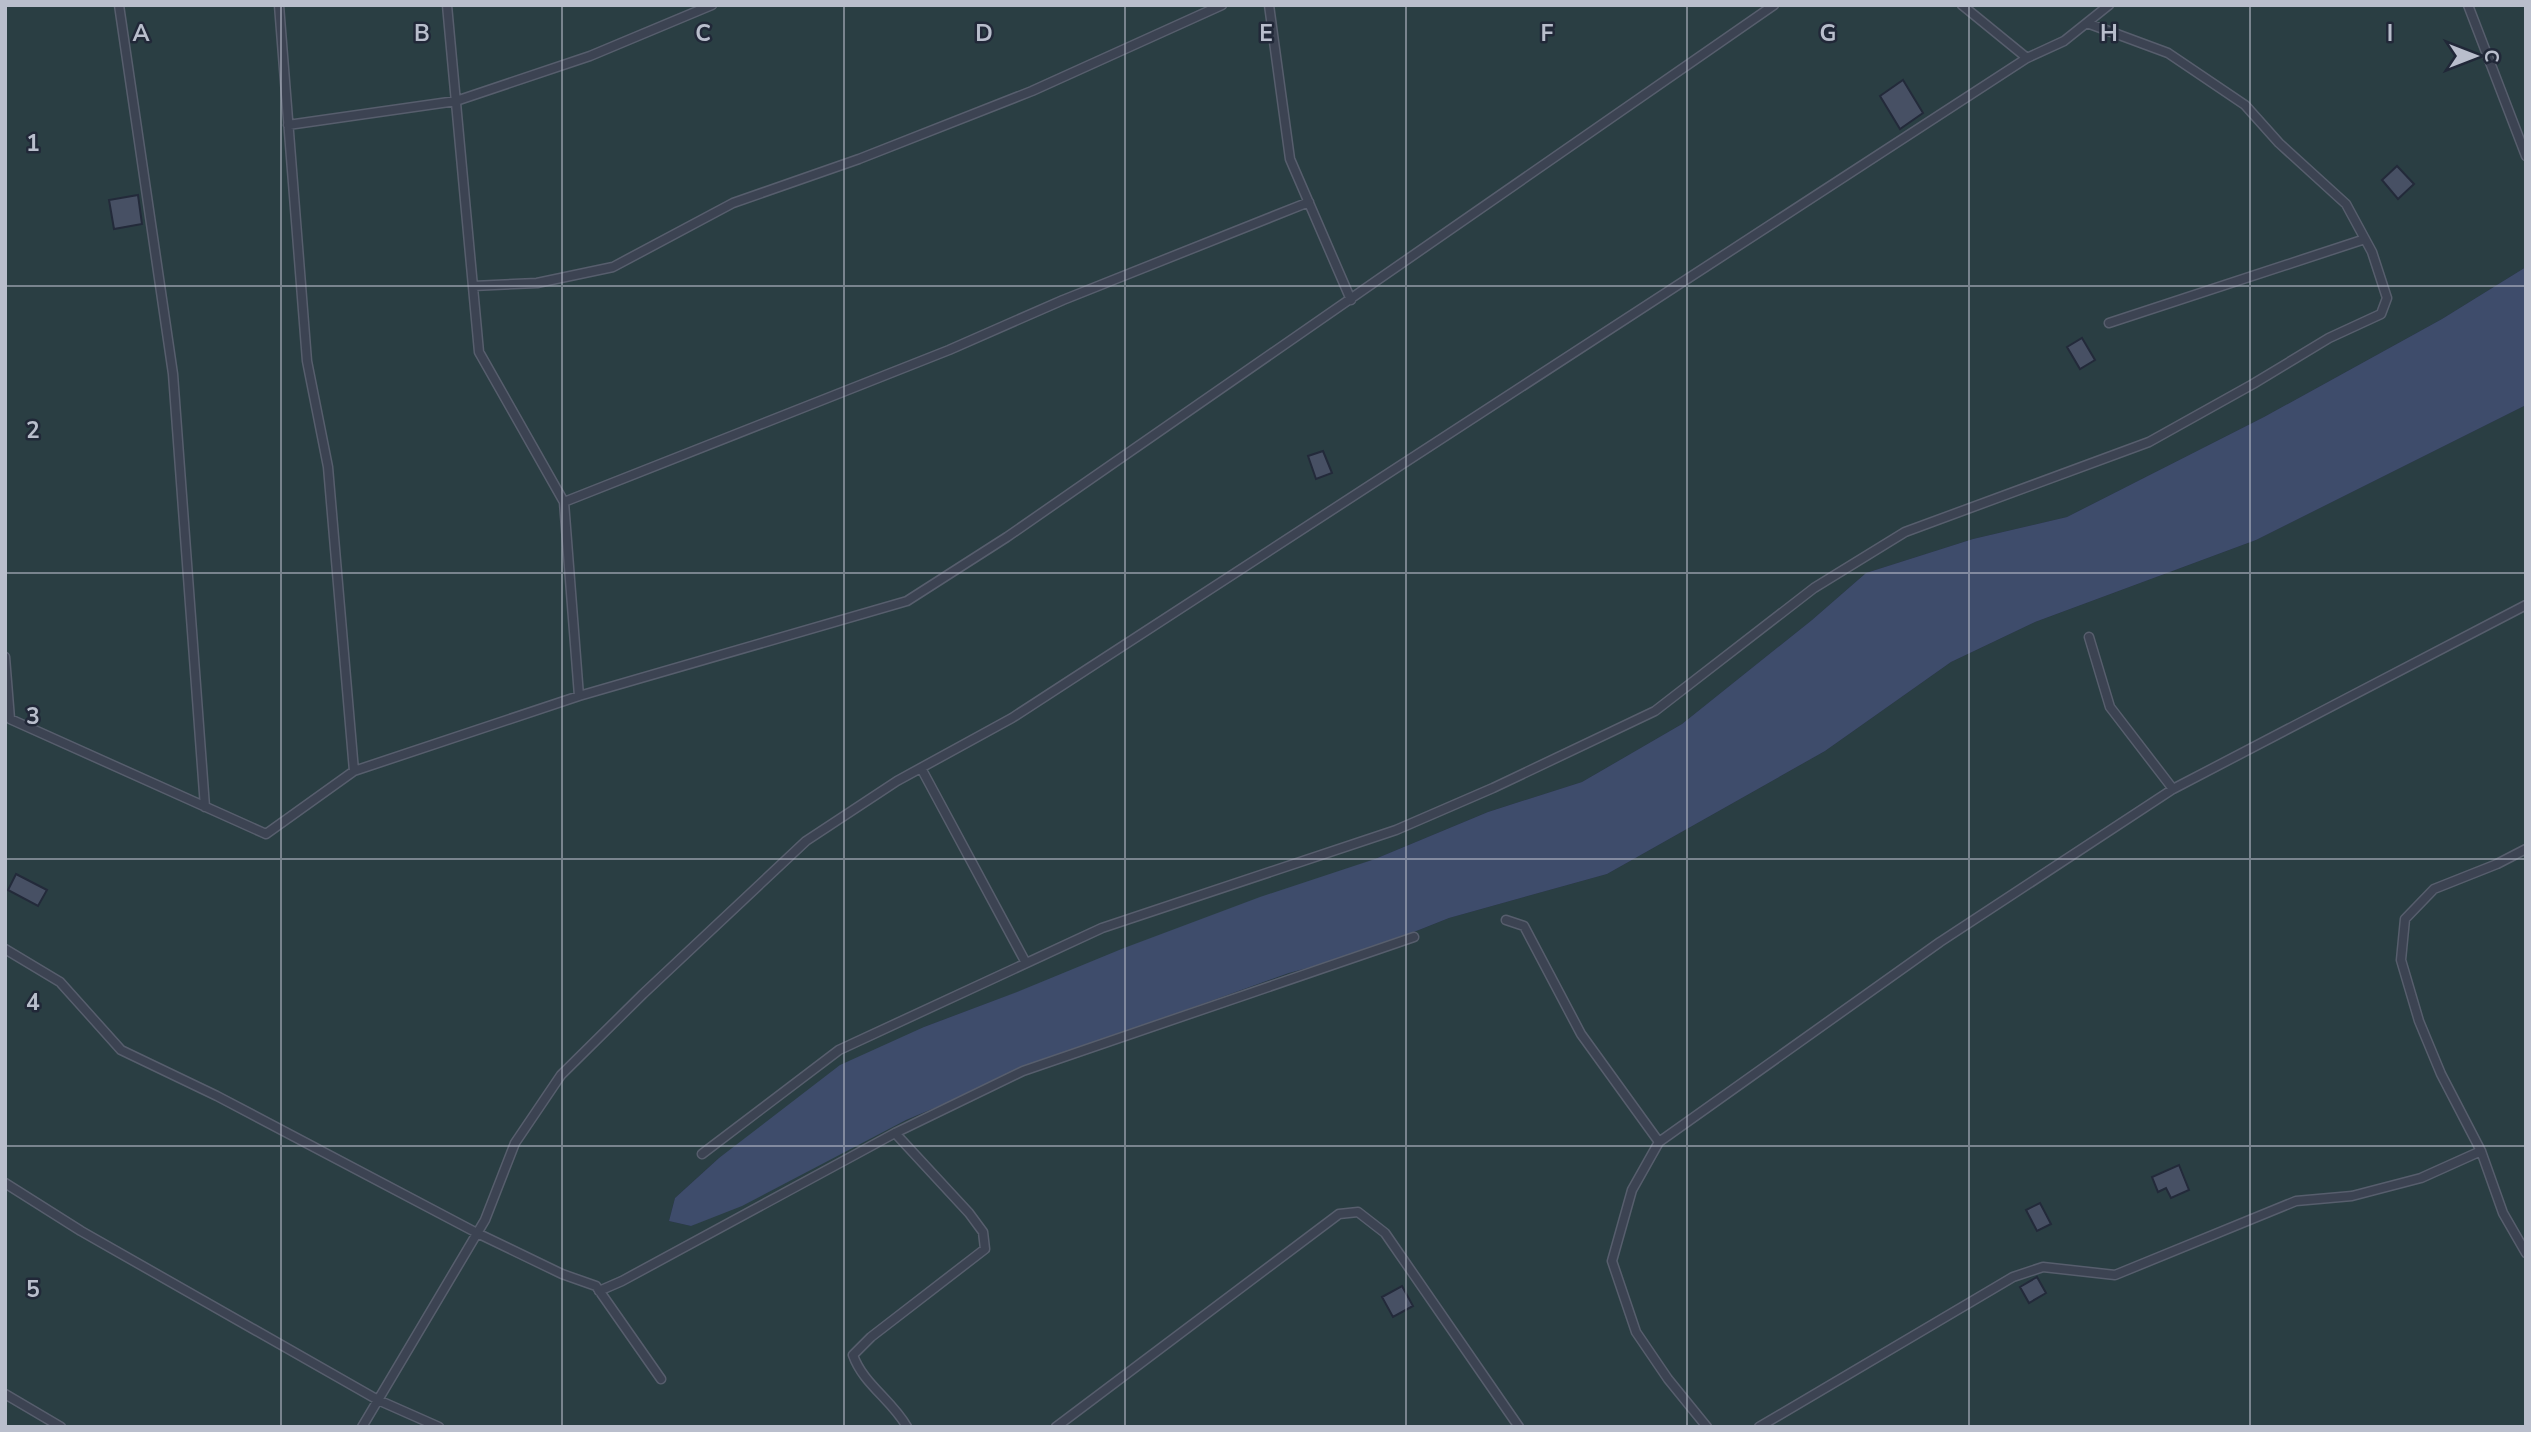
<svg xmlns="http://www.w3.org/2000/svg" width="2531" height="1432" font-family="'Nunito Sans',sans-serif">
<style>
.green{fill:#2a3e43}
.water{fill:#3e4c6b}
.building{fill:#475064;stroke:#232a3a;stroke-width:2}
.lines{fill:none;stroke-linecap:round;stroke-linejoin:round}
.service-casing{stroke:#575e6d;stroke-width:11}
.service{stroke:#3c4352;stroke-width:8}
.grid{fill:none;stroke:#b9becc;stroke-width:2;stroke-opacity:0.55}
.grid-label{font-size:23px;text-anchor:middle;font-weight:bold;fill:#b9becc;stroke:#212838;stroke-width:5;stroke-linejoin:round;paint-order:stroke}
</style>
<rect width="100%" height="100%" fill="#283043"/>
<path class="green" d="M 5,5 L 2526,5 L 2526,267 L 2442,319 L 2264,417 L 2067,517 L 1973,539 L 1866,573 L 1812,620 L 1682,724 L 1582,782 L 1488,812 L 1375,859 L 924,1027 L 719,1158 L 675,1198 L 669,1221 L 691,1226 L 906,1120 L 1060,1055 L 1289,973 L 1356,955 L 1449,918 L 1607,874 L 1825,751 L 1951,662 L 2035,622 L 2256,540 L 2526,405 L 2526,1427 L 5,1427 Z"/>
<path class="water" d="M 2526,267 L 2526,405 L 2256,540 L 2035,622 L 1951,662 L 1825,751 L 1607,874 L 1449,918 L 1356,955 L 1289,973 L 1060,1055 L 906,1120 L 742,1206 L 691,1226 L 669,1221 L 675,1198 L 719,1158 L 840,1065 L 924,1027 L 1017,992 L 1124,948 L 1260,897 L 1375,859 L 1488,812 L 1582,782 L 1682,724 L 1812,620 L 1866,573 L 1973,539 L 2067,517 L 2264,417 L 2442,319 Z"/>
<path class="building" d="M 1903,80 L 1923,113 L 1900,129 L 1880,96 Z
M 2397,166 L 2414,184 L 2398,199 L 2382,180 Z
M 138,195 L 142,224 L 114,229 L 109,200 Z
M 2082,338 L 2095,360 L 2080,369 L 2067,347 Z
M 1323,451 L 1332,473 L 1316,479 L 1308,456 Z
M 16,874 L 47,890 L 38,906 L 8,890 Z
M 2179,1165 L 2189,1190 L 2171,1198 L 2166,1188 L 2158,1192 L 2152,1177 Z
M 2040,1203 L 2051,1224 L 2037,1231 L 2026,1210 Z
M 2037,1277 L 2046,1293 L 2029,1303 L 2020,1287 Z
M 1402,1286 L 1413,1306 L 1393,1317 L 1382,1297 Z"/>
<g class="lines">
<defs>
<path id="service" d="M 119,5 L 173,374 L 205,807
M 447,5 L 479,352 L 564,502 L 579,696
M 1269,5 L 1290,159 L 1351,300
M 1962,5 L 2027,58
M 2468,5 L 2526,156
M 288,125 L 456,101 L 590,56 L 712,5
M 473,286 L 537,283 L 613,267 L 733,203 L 859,159 L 1032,91 L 1222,5
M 2109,323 L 2365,239
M 564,502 L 949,350 L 1063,300 L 1309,202
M 2089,637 L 2110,707 L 2173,789
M 5,657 L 10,719 L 266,834 L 354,771 L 328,467 L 307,361 L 279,5
M 921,768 L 1026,963
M 354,771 L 579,696 L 907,601 L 1007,537 L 1774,5
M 2526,849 L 2497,864 L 2434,889 L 2405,919 L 2401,960 L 2419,1021 L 2441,1074 L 2481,1151 L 2503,1213 L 2526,1253
M 1506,920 L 1524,926 L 1581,1034 L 1659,1142
M 5,949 L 60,982 L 121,1050 L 217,1096 L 477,1233 L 562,1274 L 596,1286 L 661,1379
M 895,1133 L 969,1213 L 983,1232 L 985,1249 L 871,1337 L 853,1355 C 863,1384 892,1400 907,1427
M 702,1154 L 839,1050 L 1102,928 L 1396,830 L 1493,788 L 1655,711 L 1814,588 L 1905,532 L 2149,442 L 2253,384 L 2329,338 L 2381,314 L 2387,298 L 2372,252 L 2346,204 L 2279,143 L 2245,105 L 2168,53 L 2087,23
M 5,1183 L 81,1231 L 378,1400 L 439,1427
M 599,1291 L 622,1281 L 895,1133 L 1023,1071 L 1414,937
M 5,1394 L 61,1427
M 362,1427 L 485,1220 L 515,1143 L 561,1075 L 643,994 L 806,841 L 897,781 L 1012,718 L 2027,58 L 2064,41 L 2109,5
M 1056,1427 L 1339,1214 L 1358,1212 L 1385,1233 L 1519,1427
M 1707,1427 L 1668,1379 L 1636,1332 L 1612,1261 L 1632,1190 L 1659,1142 L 1940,942 L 2173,789 L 2526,605
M 1759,1427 L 2013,1277 L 2043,1267 L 2115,1275 L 2296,1201 L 2352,1196 L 2421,1178 L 2481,1151"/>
</defs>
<use href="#service" class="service-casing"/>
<use href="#service" class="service"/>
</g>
<path class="grid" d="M 281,5 L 281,1427M 562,5 L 562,1427M 844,5 L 844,1427M 1125,5 L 1125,1427M 1406,5 L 1406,1427M 1687,5 L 1687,1427M 1969,5 L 1969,1427M 2250,5 L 2250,1427M 5,286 L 2526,286M 5,573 L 2526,573M 5,859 L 2526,859M 5,1146 L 2526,1146"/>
<g class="grid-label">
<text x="141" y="41">A</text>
<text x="422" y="41">B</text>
<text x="703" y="41">C</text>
<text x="984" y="41">D</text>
<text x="1266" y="41">E</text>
<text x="1547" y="41">F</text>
<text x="1828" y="41">G</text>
<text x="2109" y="41">H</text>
<text x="2390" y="41">I</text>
<text x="33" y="151">1</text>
<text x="33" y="438">2</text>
<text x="33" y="724">3</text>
<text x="33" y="1010">4</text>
<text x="33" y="1297">5</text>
</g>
<rect width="2531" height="1432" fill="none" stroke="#b9becc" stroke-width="14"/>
<g transform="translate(2475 56) rotate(90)" stroke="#212838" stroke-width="5" paint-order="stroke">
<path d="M0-5L12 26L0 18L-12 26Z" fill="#b9becc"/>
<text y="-10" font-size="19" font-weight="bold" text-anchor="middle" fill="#b9becc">С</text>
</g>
</svg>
